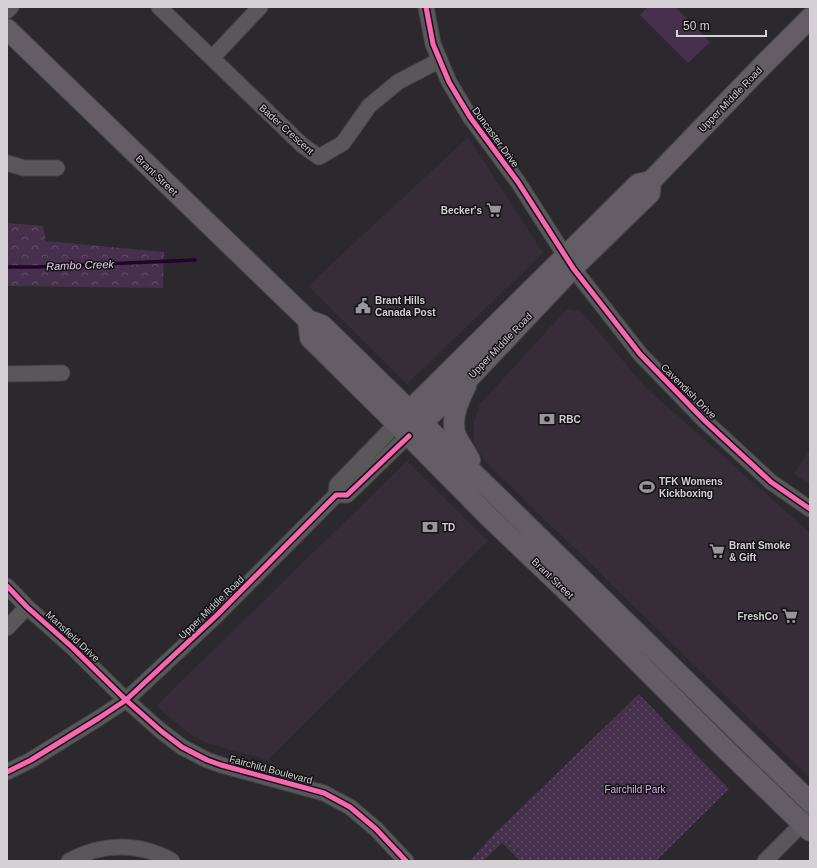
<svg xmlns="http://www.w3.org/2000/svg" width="817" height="868" font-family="Arial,sans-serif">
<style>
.built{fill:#362d38}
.grass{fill:#47304d}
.forest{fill:url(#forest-crowns)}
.park{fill:url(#park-dots)}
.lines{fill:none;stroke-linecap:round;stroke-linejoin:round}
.stream{stroke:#22042a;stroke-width:3.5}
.minor-casing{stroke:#474448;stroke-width:17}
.major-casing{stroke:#474448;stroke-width:22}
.minor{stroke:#59575a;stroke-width:15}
.major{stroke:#645d66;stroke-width:20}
.cycleway-casing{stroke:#141215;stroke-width:8}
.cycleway{stroke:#f766af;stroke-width:5}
.labels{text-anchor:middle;stroke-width:3;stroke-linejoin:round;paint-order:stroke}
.street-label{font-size:10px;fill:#d4d0d5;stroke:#141215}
.poi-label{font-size:10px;font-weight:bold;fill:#d4d0d5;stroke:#141215;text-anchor:start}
.park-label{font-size:10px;fill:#e3a8f5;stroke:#141215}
.water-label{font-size:11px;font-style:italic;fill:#eac7f5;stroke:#141215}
</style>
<defs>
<pattern id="forest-crowns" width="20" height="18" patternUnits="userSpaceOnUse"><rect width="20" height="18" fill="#47304d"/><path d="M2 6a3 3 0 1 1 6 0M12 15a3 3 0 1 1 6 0" fill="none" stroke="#614d66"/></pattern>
<pattern id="park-dots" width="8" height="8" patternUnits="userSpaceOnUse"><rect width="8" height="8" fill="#47304d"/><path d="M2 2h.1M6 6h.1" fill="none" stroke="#614d66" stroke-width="1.8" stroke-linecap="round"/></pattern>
</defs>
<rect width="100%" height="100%" fill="#2c292e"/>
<path class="built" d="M 468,137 L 543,253 L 407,384 L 308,286 Z
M 567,309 L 582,312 L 645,387 L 810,533 L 810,778 L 486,462 L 474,445 L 474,422 L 480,404 Z
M 810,449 L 810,484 L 794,474 Z
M 407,461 L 488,541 L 268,760 L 207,743 L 190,734 L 156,706 Z"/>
<path class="grass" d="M 648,7 L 675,7 L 710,42 L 688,63 L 640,15 Z"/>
<path class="forest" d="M 7,223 L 43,226 L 46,241 L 164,252 L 163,288 L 7,286 Z"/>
<path class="park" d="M 639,694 L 729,789 L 656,861 L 520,861 L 502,843 L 483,861 L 470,861 L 493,835 Z"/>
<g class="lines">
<path class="stream" d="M 7,267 L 37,267 L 195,260"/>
<defs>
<path id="minor" d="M 159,7 L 302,145 L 319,157 L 343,143 L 369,106 L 398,82 L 440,60
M 426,7 L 433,44 L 449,82 L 470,117 L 518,182 L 573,268 L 640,354 L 704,420 L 771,482 L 810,509
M 7,11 L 11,7
M 212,58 L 260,7
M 7,163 L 24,168 L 57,168
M 7,374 L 62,373
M 336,495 L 347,495 L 416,428
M 7,586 L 27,607 L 72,647 L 126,700 L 161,731 L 182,747 L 207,760 L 221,765 L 324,793 L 350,807 L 376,829 L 406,861
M 7,628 L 27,607
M 7,772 L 31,760 L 99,718 L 126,700 L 217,615 L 336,495 L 337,485 L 403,417
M 69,861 C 101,843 139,842 172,861
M 765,861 L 810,816"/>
<path id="major" d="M 7,29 L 308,320 L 322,325 L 810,802
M 308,320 L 310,338 L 409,436 L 489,517 L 575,599 L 718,742 L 810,831
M 466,386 C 458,401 449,421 457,438 C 461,445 466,452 470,460
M 410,410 L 638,184 L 651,181 L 765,63 L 810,18
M 423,422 L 472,375 L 573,268 L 650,193 L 651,181"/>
</defs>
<use href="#minor" class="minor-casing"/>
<use href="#major" class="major-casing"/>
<use href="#minor" class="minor"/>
<use href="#major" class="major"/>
<defs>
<path id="cycleway" d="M 426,7 L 433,44 L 449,82 L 470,117 L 518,182 L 573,268 L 640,354 L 704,420 L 771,482 L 810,509
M 7,586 L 27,607 L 72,647 L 126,700 L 161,731 L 182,747 L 207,760 L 221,765 L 324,793 L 350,807 L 376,829 L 406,861
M 7,772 L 31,760 L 99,718 L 126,700 L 217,615 L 336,495 L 347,495 L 409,436"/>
</defs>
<use href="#cycleway" class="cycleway-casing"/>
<use href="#cycleway" class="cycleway"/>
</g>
<defs>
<symbol id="supermarket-bare" viewBox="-9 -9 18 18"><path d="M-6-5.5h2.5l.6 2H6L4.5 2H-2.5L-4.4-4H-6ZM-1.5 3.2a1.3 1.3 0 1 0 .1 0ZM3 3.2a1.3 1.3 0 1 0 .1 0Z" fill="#99969b" stroke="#141215" stroke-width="2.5" paint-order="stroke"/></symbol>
<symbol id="civic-bare" viewBox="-9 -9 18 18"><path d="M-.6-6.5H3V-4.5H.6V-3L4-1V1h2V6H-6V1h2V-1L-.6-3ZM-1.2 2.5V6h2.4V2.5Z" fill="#99969b" stroke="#141215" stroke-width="2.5" paint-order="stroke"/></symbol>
<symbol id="bank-bare" viewBox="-9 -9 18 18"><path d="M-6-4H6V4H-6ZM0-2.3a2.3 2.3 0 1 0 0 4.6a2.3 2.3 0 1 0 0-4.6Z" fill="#99969b" stroke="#141215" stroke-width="2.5" paint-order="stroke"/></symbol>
<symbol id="stadium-bare" viewBox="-9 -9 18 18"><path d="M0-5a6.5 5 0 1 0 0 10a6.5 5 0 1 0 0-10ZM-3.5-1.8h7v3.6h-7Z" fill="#99969b" stroke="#141215" stroke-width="2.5" paint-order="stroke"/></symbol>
</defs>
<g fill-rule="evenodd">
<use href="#supermarket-bare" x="483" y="199" width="22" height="22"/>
<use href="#civic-bare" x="352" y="295" width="22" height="22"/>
<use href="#bank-bare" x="536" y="408" width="22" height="22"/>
<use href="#stadium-bare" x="636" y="476" width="22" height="22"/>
<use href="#bank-bare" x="419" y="516" width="22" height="22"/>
<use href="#supermarket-bare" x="706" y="540" width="22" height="22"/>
<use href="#supermarket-bare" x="779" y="605" width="22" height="22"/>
</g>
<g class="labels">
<g class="street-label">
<text transform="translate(730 99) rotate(-46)" y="4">Upper Middle Road</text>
<text transform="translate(287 129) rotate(42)" y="4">Bader Crescent</text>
<text transform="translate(496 137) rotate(54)" y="4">Duncaster Drive</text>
<text transform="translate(157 175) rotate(44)" y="4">Brant Street</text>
<text transform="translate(500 345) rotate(-46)" y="4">Upper Middle Road</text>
<text transform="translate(689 391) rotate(45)" y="4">Cavendish Drive</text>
<text transform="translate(553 578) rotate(44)" y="4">Brant Street</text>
<text transform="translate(211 607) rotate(-44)" y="4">Upper Middle Road</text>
<text transform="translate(73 636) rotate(43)" y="4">Mansfield Drive</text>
<text transform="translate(271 769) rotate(15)" y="4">Fairchild Boulevard</text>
</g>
<g class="poi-label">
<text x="482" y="214" text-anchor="end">Becker's</text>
<text x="375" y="304">Brant Hills<tspan x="375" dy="12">Canada Post</tspan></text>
<text x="559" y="423">RBC</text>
<text x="659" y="485">TFK Womens<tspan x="659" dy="12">Kickboxing</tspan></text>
<text x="442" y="531">TD</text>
<text x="729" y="549">Brant Smoke<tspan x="729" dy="12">&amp; Gift</tspan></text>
<text x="778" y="620" text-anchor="end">FreshCo</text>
</g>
<g class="park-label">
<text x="635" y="793">Fairchild Park</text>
</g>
<g class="water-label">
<text transform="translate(80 265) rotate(-2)" y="4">Rambo Creek</text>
</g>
</g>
<rect width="817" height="868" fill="none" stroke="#d4d0d5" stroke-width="16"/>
<path d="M677 30v6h89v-6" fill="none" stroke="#d4d0d5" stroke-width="2"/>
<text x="683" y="30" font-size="12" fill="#d4d0d5" stroke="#141215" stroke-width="3" paint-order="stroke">50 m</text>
</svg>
